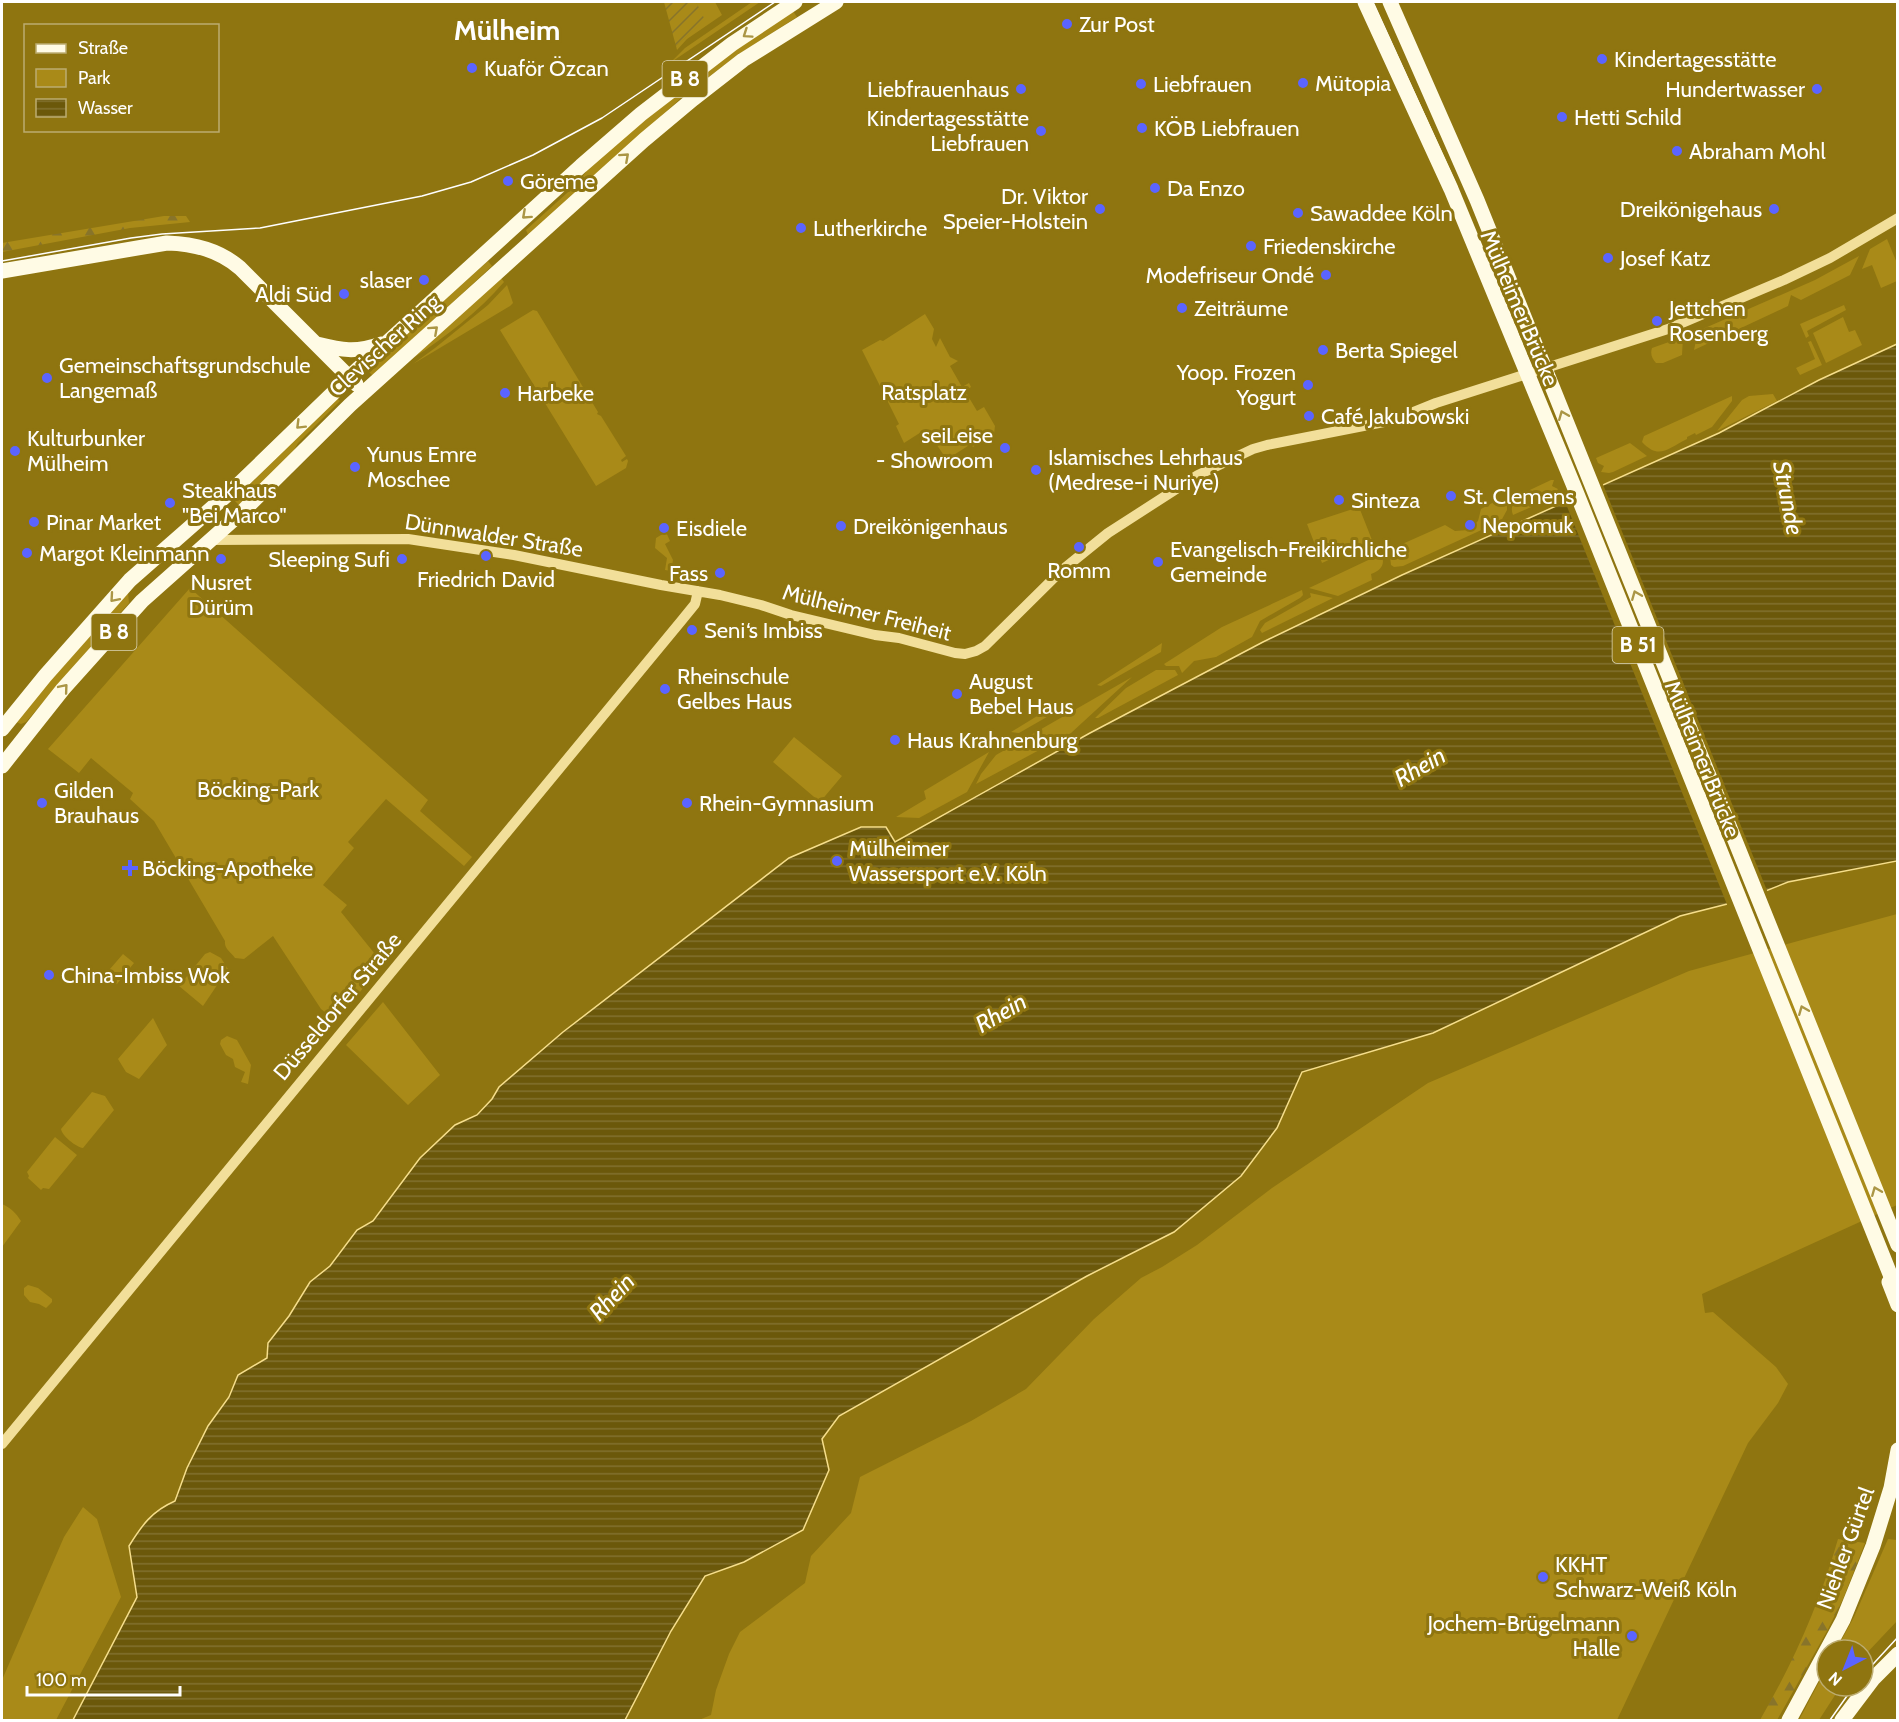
<svg xmlns="http://www.w3.org/2000/svg" width="1899" height="1722" font-family="Cabin,sans-serif">
<style>
.green{fill:#a98a18}
.forest{fill:url(#forest-firs)}
.garden{fill:url(#garden-furrows)}
.water{fill:url(#water-rules);stroke:#f6de8b;stroke-width:1.5}
.pier{fill:#8f7510}
.lines{fill:none;stroke-linecap:round;stroke-linejoin:round}
.minor{stroke:#f2df9a;stroke-width:10}
.major{stroke:#fffbe5;stroke-width:15}
.tram{stroke:#fff;stroke-width:1.5}
.major-bridge{stroke:#fffbe5;stroke-width:15}
.oneway{stroke:#ab9645}
.poi-dot{fill:#5b64ff;stroke:#8f7510;stroke-width:2}
.labels{text-anchor:middle;stroke-width:6;stroke-linejoin:round;paint-order:stroke}
.shield{fill:#8f7510;stroke:#ddd6b7;stroke-width:1.5}
.shield-label{font-size:21px;font-weight:bold;fill:#fff}
.poi-label{font-size:22px;fill:#fff;stroke:#8f7510;text-anchor:start}
.street-label{font-size:22px;fill:#fff;stroke:#8f7510}
.park-label{font-size:22px;fill:#fff;stroke:#8f7510}
.water-label{font-size:24px;font-style:italic;fill:#fff;stroke:#8f7510}
.district-label{font-size:28px;font-weight:bold;fill:#fff;stroke:#8f7510}
</style>
<defs>
<pattern id="forest-firs" width="22" height="20" patternUnits="userSpaceOnUse" patternTransform="scale(1.5)"><rect width="22" height="20" fill="#a98a18"/><path d="M5 1l3.5 6h-7zM16 11l3.5 6h-7z" fill="#88742a"/></pattern>
<pattern id="garden-furrows" width="10" height="10" patternUnits="userSpaceOnUse" patternTransform="scale(1.5)"><rect width="10" height="10" fill="#a98a18"/><path d="M-1 1l2-2M0 10L10 0M9 11l2-2" fill="none" stroke="#88742a"/></pattern>
<pattern id="water-rules" width="6" height="5" patternUnits="userSpaceOnUse" patternTransform="scale(1.5)"><rect width="6" height="5" fill="#6b580a"/><path d="M0 2.5h6" fill="none" stroke="#81712f"/></pattern>
</defs>
<rect width="100%" height="100%" fill="#8f7510"/>
<path class="green" d="M 696,2 L 715,2 L 722,15 L 687,39 L 677,50 L 676,46 L 704,20 Z
M 752,2 L 760,2 L 670,63 L 685,48 Z
M 793,11 L 797,17 L 739,54 L 681,98 L 529,237 L 526,230 L 577,184 L 591,165 L 631,131 L 736,50 Z
M 1887,239 L 1897,263 L 1897,281 L 1881,288 L 1872,265 L 1862,269 L 1870,249 Z
M 1859,256 L 1850,275 L 1801,300 L 1791,295 L 1788,306 L 1694,350 L 1698,331 L 1815,280 Z
M 488,261 L 492,266 L 373,376 L 367,370 Z
M 501,278 L 504,282 C 479,311 446,337 413,358 Z
M 507,285 L 513,303 L 510,306 L 413,364 L 435,348 L 488,305 Z
M 1844,305 L 1846,310 L 1807,331 L 1809,336 L 1806,338 L 1800,324 Z
M 533,310 L 537,311 L 598,412 L 597,414 L 601,416 L 626,456 L 621,460 L 622,462 L 627,459 L 628,461 L 626,468 L 596,486 L 500,330 Z
M 925,314 L 934,329 L 932,339 L 936,347 L 940,338 L 950,357 L 958,361 L 950,366 L 962,387 L 969,383 L 971,387 L 965,391 L 977,411 L 984,407 L 995,426 L 994,434 L 990,437 L 988,434 L 975,442 L 976,445 L 973,447 L 971,444 L 949,458 L 943,454 L 926,429 L 904,443 L 896,426 L 899,424 L 862,350 L 880,340 L 883,341 Z
M 1843,317 L 1849,332 L 1855,330 L 1862,345 L 1826,363 L 1813,333 Z
M 1683,337 L 1682,355 L 1663,363 L 1656,363 C 1652,359 1650,354 1652,348 Z
M 1811,341 L 1822,365 L 1800,375 L 1796,368 L 1815,359 L 1808,342 Z
M 1773,394 L 1777,401 L 1717,431 L 1742,400 L 1749,396 Z
M 1732,396 L 1732,401 L 1712,427 L 1696,435 L 1695,433 L 1687,437 L 1687,439 C 1667,449 1659,460 1642,442 L 1644,436 Z
M 337,398 L 340,401 L 298,443 L 290,457 L 240,506 L 234,500 Z
M 1630,443 L 1647,456 L 1613,472 L 1609,473 L 1601,472 L 1604,466 L 1598,463 L 1596,458 Z
M 1551,480 L 1554,480 L 1552,486 L 1558,489 L 1552,498 L 1513,515 C 1510,508 1513,501 1517,496 Z
M 1507,500 L 1507,510 L 1501,521 L 1403,566 L 1394,567 L 1391,565 L 1390,556 L 1401,548 L 1400,545 L 1445,525 L 1455,531 L 1468,530 L 1478,521 L 1481,509 L 1496,501 L 1498,504 Z
M 1359,507 L 1372,540 L 1322,563 L 1307,524 Z
M 666,532 L 670,541 L 665,544 L 673,560 L 671,571 L 665,570 L 667,558 L 655,548 L 656,538 Z
M 1381,554 C 1386,564 1381,571 1371,574 L 1372,580 L 1338,596 L 1309,588 Z
M 190,588 L 428,800 L 420,811 L 472,857 L 464,866 L 386,799 L 348,842 L 354,848 L 323,885 L 347,905 L 341,912 L 383,964 L 336,1021 L 321,1009 L 273,936 L 244,959 L 235,958 C 231,952 224,949 225,941 L 154,821 L 130,799 L 133,793 L 91,758 L 79,773 L 48,749 Z
M 1302,590 L 1303,595 L 1300,598 L 1260,621 L 1252,637 L 1216,657 L 1194,661 L 1182,673 L 1179,666 L 1166,666 L 1164,664 L 1222,627 Z
M 128,592 L 129,603 L 26,722 L 21,724 L 16,722 L 16,720 Z
M 1310,593 L 1333,598 L 1262,633 L 1260,630 L 1265,623 L 1311,597 Z
M 1162,643 L 1161,652 L 1101,686 L 1097,685 Z
M 1156,670 L 1175,670 L 1178,675 L 1098,718 L 1095,718 L 1126,688 Z
M 1132,677 L 1071,733 L 976,784 L 981,774 L 996,755 Z
M 1060,702 L 1059,710 L 1019,733 L 1011,732 Z
M 794,737 L 842,776 L 820,802 L 773,762 Z
M 989,752 L 967,792 L 919,818 L 896,817 L 926,799 L 924,791 Z
M 1897,914 L 1897,1205 L 1702,1294 L 1705,1313 L 1713,1312 L 1776,1367 L 1788,1384 L 1778,1403 L 1748,1443 L 1617,1720 L 699,1720 L 711,1715 L 716,1690 L 729,1654 L 740,1632 L 805,1583 L 811,1556 L 851,1513 L 860,1477 L 971,1421 L 1026,1389 L 1094,1319 L 1141,1278 L 1162,1267 L 1197,1245 L 1272,1188 L 1428,1083 L 1689,971 Z
M 210,952 L 221,958 L 228,969 L 203,1006 L 179,986 L 205,954 Z
M 123,954 L 134,963 L 117,984 L 113,985 L 103,977 Z
M 383,1002 L 440,1075 L 408,1105 L 346,1045 Z
M 153,1018 L 167,1045 L 139,1079 L 126,1072 L 118,1059 Z
M 227,1036 L 237,1040 L 251,1065 L 248,1084 L 241,1082 L 245,1072 L 235,1067 L 233,1059 L 226,1055 L 220,1044 L 221,1040 Z
M 92,1092 L 105,1096 L 114,1110 L 83,1148 C 76,1147 62,1136 61,1129 Z
M 55,1137 L 77,1155 L 49,1189 L 43,1188 L 41,1190 L 28,1178 L 29,1176 L 27,1172 Z
M 2,1204 C 11,1208 16,1213 21,1221 L 2,1247 Z
M 28,1285 L 38,1288 L 52,1299 L 52,1302 L 46,1308 L 39,1304 L 30,1302 L 24,1295 L 24,1288 Z
M 83,1507 L 97,1519 L 121,1597 L 56,1720 L 2,1720 L 2,1680 L 64,1537 Z
M 1888,1539 L 1897,1540 L 1897,1621 L 1863,1657 L 1863,1650 L 1836,1650 L 1854,1617 Z
M 1827,1667 L 1827,1686 L 1841,1686 L 1819,1720 L 1799,1720 Z"/>
<path class="forest" d="M 164,216 L 186,216 L 190,222 L 130,228 L 2,252 L 2,243 Z
M 1838,1539 L 1865,1543 L 1843,1599 L 1827,1631 L 1777,1720 L 1760,1720 C 1793,1663 1820,1603 1838,1539 Z"/>
<path class="garden" d="M 664,2 L 696,2 L 705,20 L 676,46 Z"/>
<path class="water" d="M 1897,344 L 1897,861 L 1788,882 L 1743,900 L 1680,916 L 1433,1033 L 1302,1072 L 1277,1128 L 1241,1176 L 1174,1232 L 1087,1276 L 839,1416 L 822,1439 L 829,1470 L 803,1530 L 744,1562 L 705,1576 L 671,1631 L 625,1720 L 73,1720 L 137,1597 L 129,1546 C 142,1525 152,1511 175,1501 L 187,1468 L 208,1426 L 229,1397 L 238,1375 L 267,1358 L 268,1343 L 289,1316 L 310,1282 L 330,1266 L 357,1230 L 373,1221 L 420,1158 L 455,1125 L 477,1115 L 492,1099 L 499,1087 L 563,1032 L 789,858 L 861,827 L 886,827 L 895,842 L 1090,733 L 1263,642 L 1402,575 L 1719,433 L 1819,380 Z"/>
<path class="pier" d="M 1602,482 L 1768,893 L 1744,903 L 1728,907 L 1564,499 Z"/>
<g class="lines">
<path class="minor" d="M 211,540 L 408,539 L 514,555 L 661,585 L 720,595 L 761,605 L 791,615 L 875,635 L 899,638 L 955,653 L 965,654 L 976,651 L 985,646 L 1061,571 L 1108,533 L 1198,475 L 1253,449 L 1267,445 L 1394,420 L 1436,403 L 1668,329 L 1784,280 L 1830,258 L 1898,218
M 2,1444 L 682,620 L 695,604 L 698,591"/>
<path class="major" d="M 2,271 L 167,243 C 195,244 219,250 240,268 L 356,384
M 317,344 C 342,350 355,353 381,344
M 2,729 L 45,676 L 130,580 L 237,486 L 359,368 L 581,166 L 641,114 L 732,44 L 795,2
M 2,766 L 63,689 L 142,601 L 241,513 L 350,405 L 644,140 L 693,99 L 743,60 L 836,2
M 1889,1282 L 1898,1305
M 1789,1720 L 1843,1620 L 1873,1546 L 1891,1488 L 1898,1450
M 1842,1720 L 1873,1679 L 1898,1654"/>
<path class="tram" d="M 1373,2 L 1453,178 L 1898,1278
M 2,261 L 131,238 L 162,234 L 260,228 L 422,196 L 471,182 L 533,155 L 602,118 L 775,2
M 1863,1675 L 1898,1637
M 1830,1720 L 1854,1686"/>
<path class="major-bridge" d="M 1365,2 L 1451,189 L 1573,484 L 1898,1294
M 1390,2 L 1477,200 L 1898,1245"/>
</g>
<defs><path id="oneway-chevron" d="M-2-3.5L2.5 0L-2 3.5" fill="none" stroke-width="1.6" stroke-linecap="round" stroke-linejoin="round" transform="scale(1.5)"/></defs>
<g class="oneway">
<use href="#oneway-chevron" transform="translate(747 34) rotate(146)"/>
<use href="#oneway-chevron" transform="translate(625 157) rotate(-42)"/>
<use href="#oneway-chevron" transform="translate(526 215) rotate(138)"/>
<use href="#oneway-chevron" transform="translate(434 330) rotate(-42)"/>
<use href="#oneway-chevron" transform="translate(1563 415) rotate(-112)"/>
<use href="#oneway-chevron" transform="translate(300 425) rotate(135)"/>
<use href="#oneway-chevron" transform="translate(1636 595) rotate(-112)"/>
<use href="#oneway-chevron" transform="translate(114 598) rotate(131)"/>
<use href="#oneway-chevron" transform="translate(64 688) rotate(-50)"/>
<use href="#oneway-chevron" transform="translate(1803 1010) rotate(-112)"/>
<use href="#oneway-chevron" transform="translate(1876 1191) rotate(-112)"/>
</g>
<g class="poi-dot">
<circle cx="1067" cy="24" r="6"/>
<circle cx="1602" cy="59" r="6"/>
<circle cx="472" cy="68" r="6"/>
<circle cx="1303" cy="83" r="6"/>
<circle cx="1141" cy="84" r="6"/>
<circle cx="1021" cy="89" r="6"/>
<circle cx="1817" cy="89" r="6"/>
<circle cx="1562" cy="117" r="6"/>
<circle cx="1142" cy="128" r="6"/>
<circle cx="1041" cy="131" r="6"/>
<circle cx="1677" cy="151" r="6"/>
<circle cx="508" cy="181" r="6"/>
<circle cx="1155" cy="188" r="6"/>
<circle cx="1100" cy="209" r="6"/>
<circle cx="1774" cy="209" r="6"/>
<circle cx="1298" cy="213" r="6"/>
<circle cx="801" cy="228" r="6"/>
<circle cx="1251" cy="246" r="6"/>
<circle cx="1608" cy="258" r="6"/>
<circle cx="1326" cy="275" r="6"/>
<circle cx="424" cy="280" r="6"/>
<circle cx="344" cy="294" r="6"/>
<circle cx="1182" cy="308" r="6"/>
<circle cx="1657" cy="321" r="6"/>
<circle cx="1323" cy="350" r="6"/>
<circle cx="47" cy="378" r="6"/>
<circle cx="1308" cy="385" r="6"/>
<circle cx="505" cy="393" r="6"/>
<circle cx="1309" cy="416" r="6"/>
<circle cx="1005" cy="448" r="6"/>
<circle cx="15" cy="451" r="6"/>
<circle cx="355" cy="467" r="6"/>
<circle cx="1036" cy="470" r="6"/>
<circle cx="1451" cy="496" r="6"/>
<circle cx="1339" cy="500" r="6"/>
<circle cx="170" cy="503" r="6"/>
<circle cx="34" cy="522" r="6"/>
<circle cx="1470" cy="525" r="6"/>
<circle cx="841" cy="526" r="6"/>
<circle cx="664" cy="528" r="6"/>
<circle cx="1079" cy="547" r="6"/>
<circle cx="27" cy="553" r="6"/>
<circle cx="486" cy="556" r="6"/>
<circle cx="221" cy="559" r="6"/>
<circle cx="402" cy="559" r="6"/>
<circle cx="1158" cy="562" r="6"/>
<circle cx="720" cy="573" r="6"/>
<circle cx="692" cy="630" r="6"/>
<circle cx="665" cy="689" r="6"/>
<circle cx="957" cy="694" r="6"/>
<circle cx="895" cy="740" r="6"/>
<circle cx="42" cy="803" r="6"/>
<circle cx="687" cy="803" r="6"/>
<circle cx="837" cy="861" r="6"/>
<path d="M127 859h6v6h6v6h-6v6h-6v-6h-6v-6h6z"/>
<circle cx="49" cy="975" r="6"/>
<circle cx="1543" cy="1577" r="6"/>
<circle cx="1632" cy="1636" r="6"/>
</g>
<g class="labels">
<g class="shield">
<rect x="662.5" y="61" width="45" height="36" rx="4.5"/>
<rect x="91.5" y="614" width="45" height="36" rx="4.5"/>
<rect x="1612.5" y="627" width="51" height="36" rx="4.5"/>
</g>
<g class="shield-label">
<text x="685" y="86">B 8</text>
<text x="114" y="639">B 8</text>
<text x="1638" y="652">B 51</text>
</g>
<g class="poi-label">
<text x="1079" y="32">Zur Post</text>
<text x="1614" y="67">Kindertagesstätte</text>
<text x="484" y="76">Kuaför Özcan</text>
<text x="1315" y="91">Mütopia</text>
<text x="1153" y="92">Liebfrauen</text>
<text x="1009" y="97" text-anchor="end">Liebfrauenhaus</text>
<text x="1805" y="97" text-anchor="end">Hundertwasser</text>
<text x="1574" y="125">Hetti Schild</text>
<text x="1029" y="126" text-anchor="end">Kindertagesstätte<tspan x="1029" dy="25">Liebfrauen</tspan></text>
<text x="1154" y="136">KÖB Liebfrauen</text>
<text x="1689" y="159">Abraham Mohl</text>
<text x="520" y="189">Göreme</text>
<text x="1167" y="196">Da Enzo</text>
<text x="1088" y="204" text-anchor="end">Dr. Viktor<tspan x="1088" dy="25">Speier-Holstein</tspan></text>
<text x="1762" y="217" text-anchor="end">Dreikönigehaus</text>
<text x="1310" y="221">Sawaddee Köln</text>
<text x="813" y="236">Lutherkirche</text>
<text x="1263" y="254">Friedenskirche</text>
<text x="1620" y="266">Josef Katz</text>
<text x="1314" y="283" text-anchor="end">Modefriseur Ondé</text>
<text x="412" y="288" text-anchor="end">slaser</text>
<text x="332" y="302" text-anchor="end">Aldi Süd</text>
<text x="1194" y="316">Zeiträume</text>
<text x="1669" y="316">Jettchen<tspan x="1669" dy="25">Rosenberg</tspan></text>
<text x="1335" y="358">Berta Spiegel</text>
<text x="59" y="373">Gemeinschaftsgrundschule<tspan x="59" dy="25">Langemaß</tspan></text>
<text x="1296" y="380" text-anchor="end">Yoop. Frozen<tspan x="1296" dy="25">Yogurt</tspan></text>
<text x="517" y="401">Harbeke</text>
<text x="1321" y="424">Café Jakubowski</text>
<text x="993" y="443" text-anchor="end">seiLeise<tspan x="993" dy="25">- Showroom</tspan></text>
<text x="27" y="446">Kulturbunker<tspan x="27" dy="25">Mülheim</tspan></text>
<text x="367" y="462">Yunus Emre<tspan x="367" dy="25">Moschee</tspan></text>
<text x="1048" y="465">Islamisches Lehrhaus<tspan x="1048" dy="25">(Medrese-i Nuriye)</tspan></text>
<text x="182" y="498">Steakhaus<tspan x="182" dy="25">"Bei Marco"</tspan></text>
<text x="1463" y="504">St. Clemens</text>
<text x="1351" y="508">Sinteza</text>
<text x="46" y="530">Pinar Market</text>
<text x="1482" y="533">Nepomuk</text>
<text x="853" y="534">Dreikönigenhaus</text>
<text x="676" y="536">Eisdiele</text>
<text x="1170" y="557">Evangelisch-Freikirchliche<tspan x="1170" dy="25">Gemeinde</tspan></text>
<text x="39" y="561">Margot Kleinmann</text>
<text x="390" y="567" text-anchor="end">Sleeping Sufi</text>
<text x="1079" y="578" text-anchor="middle">Romm</text>
<text x="708" y="581" text-anchor="end">Fass</text>
<text x="486" y="587" text-anchor="middle">Friedrich David</text>
<text x="221" y="590" text-anchor="middle">Nusret<tspan x="221" dy="25">Dürüm</tspan></text>
<text x="704" y="638">Seni‘s Imbiss</text>
<text x="677" y="684">Rheinschule<tspan x="677" dy="25">Gelbes Haus</tspan></text>
<text x="969" y="689">August<tspan x="969" dy="25">Bebel Haus</tspan></text>
<text x="907" y="748">Haus Krahnenburg</text>
<text x="54" y="798">Gilden<tspan x="54" dy="25">Brauhaus</tspan></text>
<text x="699" y="811">Rhein-Gymnasium</text>
<text x="849" y="856">Mülheimer<tspan x="849" dy="25">Wassersport e.V. Köln</tspan></text>
<text x="142" y="876">Böcking-Apotheke</text>
<text x="61" y="983">China-Imbiss Wok</text>
<text x="1555" y="1572">KKHT<tspan x="1555" dy="25">Schwarz-Weiß Köln</tspan></text>
<text x="1620" y="1631" text-anchor="end">Jochem-Brügelmann<tspan x="1620" dy="25">Halle</tspan></text>
</g>
<g class="street-label">
<text transform="translate(1520 308) rotate(67)" y="8">Mülheimer Brücke</text>
<text transform="translate(384 345) rotate(-42)" y="8">Clevischer Ring</text>
<text transform="translate(494 535) rotate(9)" y="8">Dünnwalder Straße</text>
<text transform="translate(867 612) rotate(14)" y="8">Mülheimer Freiheit</text>
<text transform="translate(1703 759) rotate(68)" y="8">Mülheimer Brücke</text>
<text transform="translate(337 1006) rotate(-50)" y="8">Düsseldorfer Straße</text>
<text transform="translate(1845 1548) rotate(-70)" y="8">Niehler Gürtel</text>
</g>
<g class="park-label">
<text x="924" y="400">Ratsplatz</text>
<text x="258" y="797">Böcking-Park</text>
</g>
<g class="water-label">
<text transform="translate(1788 498) rotate(79)" y="8">Strunde</text>
<text transform="translate(1420 767) rotate(-30)" y="8">Rhein</text>
<text transform="translate(1001 1013) rotate(-30)" y="8">Rhein</text>
<text transform="translate(612 1297) rotate(-47)" y="8">Rhein</text>
</g>
<g class="district-label">
<text x="507" y="40">Mülheim</text>
</g>
</g>
<rect width="1899" height="1722" fill="none" stroke="#ffffff" stroke-width="6"/>
<rect x="24" y="24" width="195" height="108" fill="#8f7510" stroke="#bcac70" stroke-width="1.5"/>
<rect x="36" y="44" width="30" height="9" fill="#fffbe5" stroke="#bcac70" stroke-width="1.5"/>
<text x="78" y="54" font-size="18" fill="#ffffff">Straße</text>
<rect x="36" y="69" width="30" height="18" fill="#a98a18" stroke="#bcac70" stroke-width="1.5"/>
<text x="78" y="84" font-size="18" fill="#ffffff">Park</text>
<rect x="36" y="99" width="30" height="18" fill="url(#water-rules)" stroke="#bcac70" stroke-width="1.5"/>
<text x="78" y="114" font-size="18" fill="#ffffff">Wasser</text>
<g transform="translate(1845 1668) rotate(222)"><circle r="28" fill="#8f7510" stroke="#bcac70" stroke-width="1.5"/>
<path d="M0-4.5L10 22L0 15L-10 22Z" fill="#5b64ff"/>
<text y="-9" font-size="16" font-weight="bold" text-anchor="middle" fill="#ffffff">N</text>
</g>
<path d="M27 1686v9h153v-9" fill="none" stroke="#ffffff" stroke-width="3"/>
<text x="36" y="1686" font-size="18" fill="#ffffff" stroke="#8f7510" stroke-width="4.5" paint-order="stroke">100 m</text>
</svg>
